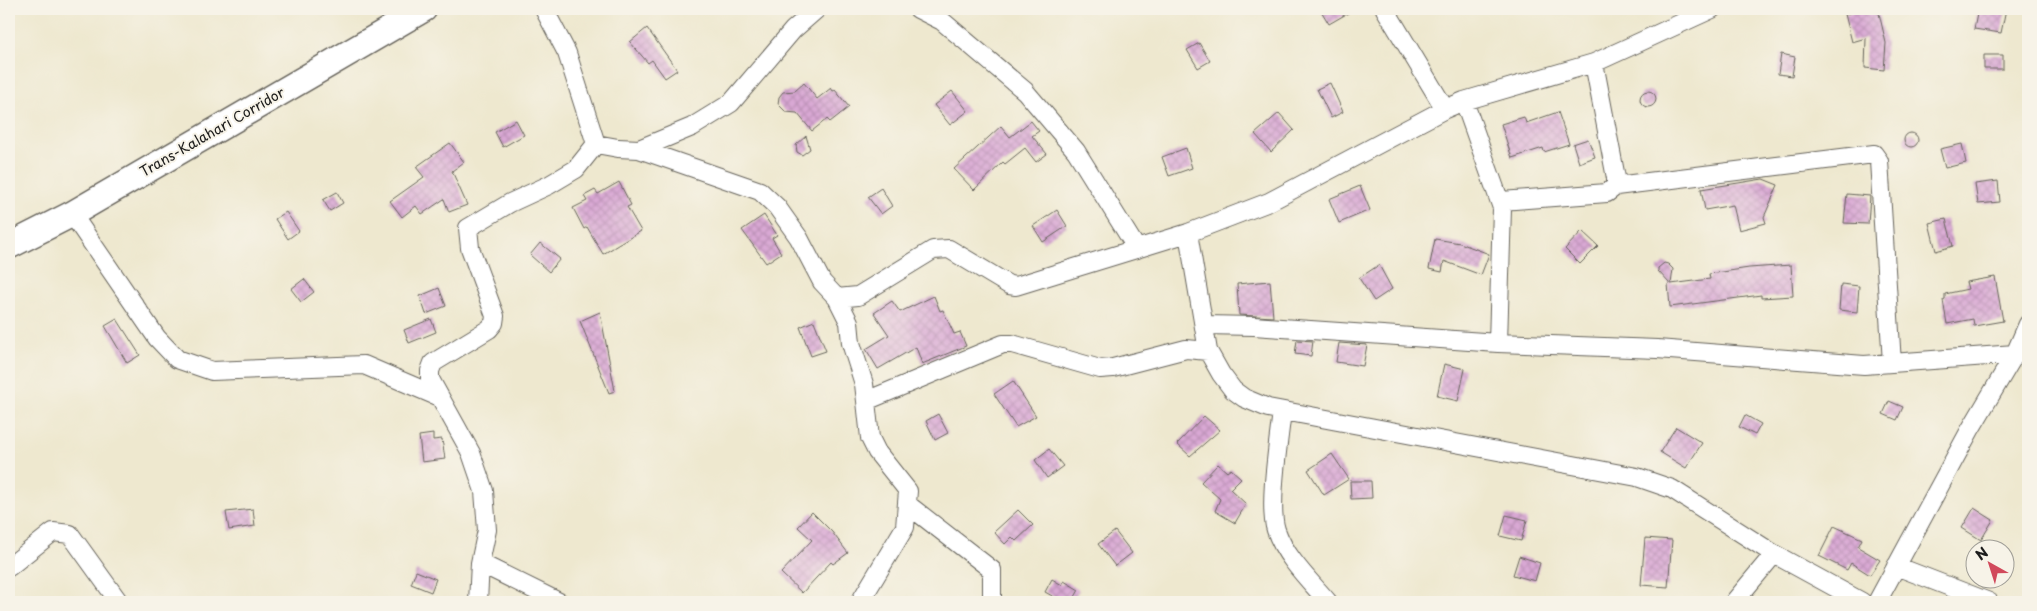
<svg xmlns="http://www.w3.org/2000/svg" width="2037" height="611" font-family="'Playpen Sans',sans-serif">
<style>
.building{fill:url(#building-cross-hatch)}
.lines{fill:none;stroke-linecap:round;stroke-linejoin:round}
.minor-casing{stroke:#66635b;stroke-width:20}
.highway-casing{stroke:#66635b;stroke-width:28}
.minor{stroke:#fff;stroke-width:18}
.highway{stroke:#fff;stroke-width:25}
.labels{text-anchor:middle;stroke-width:4;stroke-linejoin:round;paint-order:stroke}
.street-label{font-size:14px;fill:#1c1c1c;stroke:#f7f3e8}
</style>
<defs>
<pattern id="building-cross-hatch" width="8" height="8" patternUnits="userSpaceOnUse" patternTransform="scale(1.25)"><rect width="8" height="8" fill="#d9a8d4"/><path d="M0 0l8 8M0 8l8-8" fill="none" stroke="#ba90b5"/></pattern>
</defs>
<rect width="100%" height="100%" fill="#f7f3e8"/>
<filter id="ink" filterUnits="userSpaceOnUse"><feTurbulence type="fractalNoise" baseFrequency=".02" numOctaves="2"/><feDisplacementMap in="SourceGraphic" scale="10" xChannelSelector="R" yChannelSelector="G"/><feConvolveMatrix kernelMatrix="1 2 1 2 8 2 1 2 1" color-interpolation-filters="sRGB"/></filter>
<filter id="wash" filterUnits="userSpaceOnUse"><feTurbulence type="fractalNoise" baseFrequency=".0096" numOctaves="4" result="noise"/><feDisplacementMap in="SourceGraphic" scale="20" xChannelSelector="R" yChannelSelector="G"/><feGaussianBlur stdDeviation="1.12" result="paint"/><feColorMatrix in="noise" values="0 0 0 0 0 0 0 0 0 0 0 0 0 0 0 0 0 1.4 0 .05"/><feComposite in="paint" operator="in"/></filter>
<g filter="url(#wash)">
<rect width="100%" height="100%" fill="#eee8cf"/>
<g id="blocks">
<path class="building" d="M 1320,9 L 1355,9 L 1329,24 Z
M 1866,9 L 1878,9 L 1886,43 L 1884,70 L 1865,68 L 1866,38 L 1852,42 L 1845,14 Z
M 1978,9 L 1991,11 L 1992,9 L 2006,9 L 2001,33 L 1974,29 Z
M 647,28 L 677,70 L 665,78 L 652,60 L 648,63 L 630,42 Z
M 1199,43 L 1210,61 L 1198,68 L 1187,50 Z
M 1781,54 L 1795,57 L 1792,76 L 1778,74 Z
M 1984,55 L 2003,55 L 2003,69 L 1984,69 Z
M 804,83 L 817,99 L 831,88 L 833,91 L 835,90 L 849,107 L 830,122 L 827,119 L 812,131 L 797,113 L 786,112 L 778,104 L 779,97 L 783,92 L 795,91 Z
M 1330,83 L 1343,112 L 1331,118 L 1317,89 Z
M1640 99a8 8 0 1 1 16 0a8 8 0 1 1-16 0Z
M 952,91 L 968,111 L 950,125 L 934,105 Z
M 1558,112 L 1569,144 L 1544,152 L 1543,148 L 1512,158 L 1501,124 L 1524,117 L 1526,123 Z
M 1279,113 L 1294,130 L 1271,152 L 1255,134 Z
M 516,120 L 524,135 L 503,147 L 495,132 Z
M 1031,121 L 1039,131 L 1032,136 L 1047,154 L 1036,162 L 1025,148 L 1005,164 L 1003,162 L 974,190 L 954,169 L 1001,126 L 1010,137 Z
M1904 140a7 7 0 1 1 14 0a7 7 0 1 1-14 0Z
M 806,136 L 810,149 L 802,155 L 797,152 L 796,145 Z
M 1588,139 L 1595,157 L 1579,163 L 1573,144 Z
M 450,143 L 464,162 L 452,171 L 467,205 L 449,212 L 444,199 L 422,214 L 416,206 L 402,217 L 390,201 L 424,177 L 416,167 Z
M 1962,144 L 1966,163 L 1945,168 L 1940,149 Z
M 1186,148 L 1192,168 L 1169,176 L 1162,157 Z
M 1763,179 L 1778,185 L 1764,217 L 1766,223 L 1739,230 L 1733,205 L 1705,210 L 1701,189 Z
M 1998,181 L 2000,202 L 1978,204 L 1975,184 Z
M 619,182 L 631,205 L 627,207 L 641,231 L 603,254 L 587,227 L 584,229 L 573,208 L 587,201 L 584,196 L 595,190 L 598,194 Z
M 1360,186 L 1370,210 L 1339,223 L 1329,199 Z
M 881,188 L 892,206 L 881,214 L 868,197 Z
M 337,192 L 343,203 L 330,211 L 323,200 Z
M 1847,194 L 1870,196 L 1868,224 L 1844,223 Z
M 1057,210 L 1067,226 L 1043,242 L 1033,226 Z
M 286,212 L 299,231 L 288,239 L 275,219 Z
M 764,215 L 777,235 L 772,238 L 781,253 L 766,263 L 742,230 Z
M 1946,219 L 1953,246 L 1936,251 L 1929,223 Z
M 1582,231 L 1598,246 L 1580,264 L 1565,249 Z
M 1435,239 L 1460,243 L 1489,254 L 1481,275 L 1444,261 L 1442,272 L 1429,269 Z
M 540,243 L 560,259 L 549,272 L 530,255 Z
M 1664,263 L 1668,264 L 1673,269 L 1671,284 L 1710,279 L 1709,274 L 1749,268 L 1791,265 L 1793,296 L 1761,298 L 1761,295 L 1670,307 L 1668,284 L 1670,284 L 1658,271 L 1658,268 Z
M 1379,265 L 1392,289 L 1374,301 L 1359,278 Z
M 1995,277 L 2003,321 L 1974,326 L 1973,319 L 1947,324 L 1943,300 L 1945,299 L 1945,294 L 1968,289 L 1966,282 Z
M 304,279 L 314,292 L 301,302 L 291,289 Z
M 1270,281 L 1273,317 L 1239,315 L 1237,284 Z
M 1841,284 L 1859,286 L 1857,312 L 1839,310 Z
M 439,288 L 446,306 L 426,314 L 420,296 Z
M 934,296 L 940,311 L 943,310 L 954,334 L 960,332 L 966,346 L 922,364 L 916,347 L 878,369 L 866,349 L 889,335 L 874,313 L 892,301 L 900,312 Z
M 600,312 L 615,391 L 609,393 L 580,321 Z
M 117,319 L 140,355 L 127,363 L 105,326 Z
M 431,319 L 436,332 L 409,343 L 404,330 Z
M 814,321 L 826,351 L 811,356 L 800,327 Z
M 1297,340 L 1313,341 L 1311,356 L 1295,354 Z
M 1339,343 L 1367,345 L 1363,366 L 1336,362 Z
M 1444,364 L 1465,369 L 1458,401 L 1437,396 Z
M 1013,381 L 1036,416 L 1016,427 L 994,394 Z
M 1889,401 L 1903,407 L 1897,420 L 1883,414 Z
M 938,414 L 948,433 L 935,440 L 926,421 Z
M 1745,415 L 1761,424 L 1755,435 L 1739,427 Z
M 1204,416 L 1220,430 L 1190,456 L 1177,444 Z
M 1676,427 L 1702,443 L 1686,468 L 1660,452 Z
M 433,434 L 433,440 L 442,439 L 445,459 L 422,462 L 419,436 Z
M 1049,449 L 1063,466 L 1047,478 L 1035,460 Z
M 1332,454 L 1349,479 L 1324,495 L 1308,470 Z
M 1218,464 L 1227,472 L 1231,469 L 1241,478 L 1230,489 L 1246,504 L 1235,523 L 1215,511 L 1220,499 L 1201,482 Z
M 1350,481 L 1371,481 L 1372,498 L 1351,499 Z
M 1974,508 L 1993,520 L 1981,540 L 1962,528 Z
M 253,509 L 255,526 L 229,530 L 226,512 Z
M 1018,510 L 1033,525 L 1016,541 L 1012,537 L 1005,544 L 994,532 Z
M 812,512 L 832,532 L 848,553 L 833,564 L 831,562 L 802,593 L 781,573 L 812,540 L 798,527 Z
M 1506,515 L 1527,520 L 1521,541 L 1500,536 Z
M 1834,526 L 1862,539 L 1858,547 L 1880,560 L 1870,575 L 1851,563 L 1847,570 L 1819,556 Z
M 1115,531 L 1132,553 L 1115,566 L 1098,544 Z
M 1645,538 L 1672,540 L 1668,587 L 1641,585 Z
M 1519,556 L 1540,563 L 1535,581 L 1513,575 Z
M 416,571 L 436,579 L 431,592 L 411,584 Z
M 1052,579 L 1062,585 L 1064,581 L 1079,590 L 1072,602 L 1065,598 L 1063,602 L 1045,592 Z"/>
</g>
</g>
<g filter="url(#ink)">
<use href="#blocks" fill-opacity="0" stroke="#66635b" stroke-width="1"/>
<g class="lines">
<defs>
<path id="minor" d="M 544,9 L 567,53 L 596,144 L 618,148 L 639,149 L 760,191 L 777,207 L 799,238 L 822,282 L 837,298 L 858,296 L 933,250 L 949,249 L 1009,285 L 1016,286 L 1188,233 L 1269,202 L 1445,109 L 1464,101 L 1594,63 L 1712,9
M 918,9 L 942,21 L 1025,91 L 1076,151 L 1137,249
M 1385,9 L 1445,109
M 1594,63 L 1616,178 L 1616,186
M 1464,101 L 1502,208 L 1498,343
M 639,149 L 692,127 L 731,103 L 793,30 L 817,9
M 1501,201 L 1607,193 L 1616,186 L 1874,154 L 1879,161 L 1892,363
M 72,214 L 157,338 L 177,359 L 212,371 L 364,365 L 439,397
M 1188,233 L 1208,351 L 1221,374 L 1233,390 L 1244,398 L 1268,408 L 1637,477 L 1672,489 L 1774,554 L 1862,602
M 837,298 L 849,322 L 851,343 L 864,384 L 866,401 L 1003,344 L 1012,344 L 1100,369 L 1113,368 L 1186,349 L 1208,351
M 1205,325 L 1254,326 L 1498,343 L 1657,349 L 1864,365 L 2015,354
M 1282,411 C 1279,439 1268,506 1276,530 C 1285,557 1310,581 1328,602
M 907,504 L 992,570 L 992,602
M 480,563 L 559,602
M 1896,566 L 1989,602
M 9,567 L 53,532 L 70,534 L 119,602
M 478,602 L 480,563 L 487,530 L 484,491 L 471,453 L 430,379 L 430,371 L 433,363 L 489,329 L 494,323 L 495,316 L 470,248 L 468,228 L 510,203 L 549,185 L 576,169 L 596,144
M 860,602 L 905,527 L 908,491 L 877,452 L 870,438 L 866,401
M 1734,602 L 1774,554
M 1877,602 L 1970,430 L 2015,354 L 2028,324"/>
<path id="highway" d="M 9,246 L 72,214 L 424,9"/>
</defs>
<use href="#minor" class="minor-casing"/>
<use href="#highway" class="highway-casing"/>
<use href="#minor" class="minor"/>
<use href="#highway" class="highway"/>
</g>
</g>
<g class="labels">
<g class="street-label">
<text transform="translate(212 132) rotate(-30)" y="5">Trans-Kalahari Corridor</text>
</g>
</g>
<rect width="2037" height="611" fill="none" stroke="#f7f3e8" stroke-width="30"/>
<g transform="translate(1990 564) rotate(321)"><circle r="24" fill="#f7f3e8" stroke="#9f9d96"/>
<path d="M0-4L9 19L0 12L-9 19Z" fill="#d1495b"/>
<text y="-8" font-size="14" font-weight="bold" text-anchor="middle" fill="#1c1c1c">N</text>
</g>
</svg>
